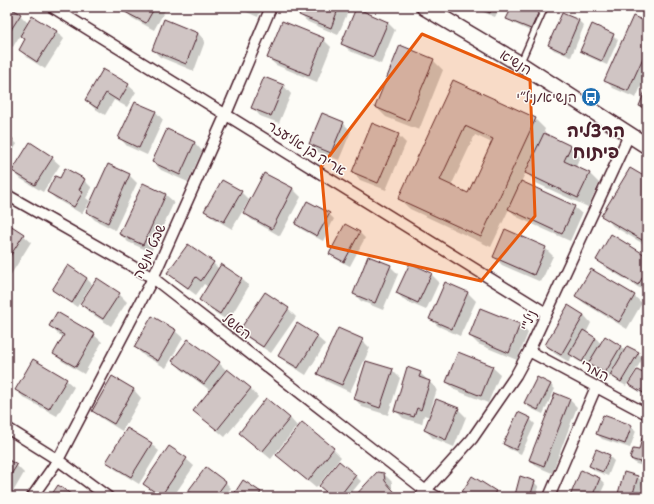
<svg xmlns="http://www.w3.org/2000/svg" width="654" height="504" font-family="Itim,'Playpen Sans Hebrew',sans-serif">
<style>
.shadow{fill:#0003;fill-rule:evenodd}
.building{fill:#d0c5c4;stroke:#4a1f2b;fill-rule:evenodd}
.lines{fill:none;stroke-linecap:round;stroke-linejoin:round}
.lane-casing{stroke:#4a1f2b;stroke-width:8}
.street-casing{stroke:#4a1f2b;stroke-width:13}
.secondary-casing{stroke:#4a1f2b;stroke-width:18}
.lane{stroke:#fdfcf7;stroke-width:5}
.street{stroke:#fdfcf7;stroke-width:10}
.secondary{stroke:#fdfcf7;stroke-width:15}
.marked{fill:#e8590c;fill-opacity:0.2;stroke:#e8590c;stroke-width:3;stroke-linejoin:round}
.labels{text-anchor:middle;stroke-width:3;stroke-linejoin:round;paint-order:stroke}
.street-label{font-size:14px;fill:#4a1f2b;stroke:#fdfcf7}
.poi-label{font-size:14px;fill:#4a1f2b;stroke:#fdfcf7;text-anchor:end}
.district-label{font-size:18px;font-weight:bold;fill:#4a1f2b;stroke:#fdfcf7}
</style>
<rect width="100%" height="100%" fill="#fdfcf7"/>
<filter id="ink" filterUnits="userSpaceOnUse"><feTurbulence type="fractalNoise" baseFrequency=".025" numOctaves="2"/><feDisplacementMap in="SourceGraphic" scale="8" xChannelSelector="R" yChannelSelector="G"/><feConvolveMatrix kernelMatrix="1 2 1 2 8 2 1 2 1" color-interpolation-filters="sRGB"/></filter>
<g filter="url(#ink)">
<path class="shadow" d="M 7,7 L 20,15 L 29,24 L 56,31 L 64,39 L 45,69 L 28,58 L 20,50 L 26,40 L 20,35 L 13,47 L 7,43 Z
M 126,7 L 167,7 L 154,30 L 132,18 L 124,10 Z
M 235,7 L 262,7 L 258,17 Z
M 303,7 L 350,7 L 338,35 L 308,22 L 300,15 Z
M 476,7 L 500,7 L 495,17 L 478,10 Z
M 513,7 L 540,7 L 545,12 L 536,34 L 513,23 L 508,18 Z
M 562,14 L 579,21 L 584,26 L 571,57 L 554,50 L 549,45 Z
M 387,22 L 395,30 L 381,64 L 350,51 L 343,44 Z
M 647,23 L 647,73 L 636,98 L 613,88 L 606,81 Z
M 198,33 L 205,41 L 194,71 L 160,57 L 153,50 Z
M 613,35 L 618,40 L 607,65 L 587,56 L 582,51 Z
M 323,39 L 331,47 L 317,82 L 276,65 L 268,58 Z
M 433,60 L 443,70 L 419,130 L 386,117 L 376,107 Z
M 265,78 L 284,86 L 291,94 L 279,123 L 260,116 L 253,108 Z
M 454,81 L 535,119 L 545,129 L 543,134 L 570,147 L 580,157 L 576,167 L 589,173 L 599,183 L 588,207 L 536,183 L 526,172 L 521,182 L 574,207 L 582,214 L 570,241 L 517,217 L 509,209 L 491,247 L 410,209 L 399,199 ZM 475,135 L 492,143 L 469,194 L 451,186 Z
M 128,85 L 136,92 L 127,107 L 114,100 L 105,115 L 94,108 L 86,100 Z
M 647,89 L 647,111 L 640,105 Z
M 136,103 L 156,112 L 163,120 L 147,155 L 127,146 L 120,138 Z
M 343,123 L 351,131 L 339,160 L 318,152 L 310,144 Z
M 168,130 L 195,143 L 202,151 L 188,182 L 161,170 L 153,162 Z
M 398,135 L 406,143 L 386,190 L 360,180 L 353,172 Z
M 7,136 L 12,139 L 17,144 L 7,161 Z
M 52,158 L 60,165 L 43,192 L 21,179 L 13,171 Z
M 264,174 L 293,189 L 301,197 L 280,236 L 252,220 L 244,213 Z
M 129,175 L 137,183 L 115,230 L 95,220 L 87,212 Z
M 647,179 L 647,246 L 613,226 L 603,215 Z
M 60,180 L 84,180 L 92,188 L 86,198 L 90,201 L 82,214 L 56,199 L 48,192 Z
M 143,184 L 166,195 L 174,202 L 151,252 L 128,242 L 120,234 Z
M 241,192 L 249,200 L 232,229 L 213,218 L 205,210 Z
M 329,214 L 334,219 L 323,241 L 301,229 L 296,224 Z
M 7,224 L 23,235 L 31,242 L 7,281 Z
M 346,225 L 360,233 L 365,238 L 350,266 L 336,259 L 331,254 Z
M 188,245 L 213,263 L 219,269 L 241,278 L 249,286 L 228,321 L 208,308 L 200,300 L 208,287 L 204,284 L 196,295 L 176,280 L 168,273 Z
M 545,248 L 553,256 L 541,282 L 502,265 L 494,257 Z
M 647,257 L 647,290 L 646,292 L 605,267 L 597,260 Z
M 390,266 L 398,274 L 383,310 L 361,301 L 354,294 Z
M 68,267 L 87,279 L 92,284 L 77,307 L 59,295 L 53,290 Z
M 431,274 L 439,282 L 426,310 L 405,301 L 397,293 Z
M 446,283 L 468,293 L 476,301 L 460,336 L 438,326 L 430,319 Z
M 119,294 L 127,302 L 111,326 L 89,312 L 81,304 Z
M 266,294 L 288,309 L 296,317 L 271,353 L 248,338 L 241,330 Z
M 576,296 L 634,296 L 642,303 L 627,329 L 584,303 Z
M 481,309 L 520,325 L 528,333 L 517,360 L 478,344 L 470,336 Z
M 584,315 L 591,323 L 586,333 L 596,338 L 601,344 L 620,346 L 625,351 L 638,353 L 643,358 L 626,386 L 616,380 L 611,375 L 610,378 L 595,369 L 589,363 L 587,366 L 575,359 L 572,356 L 569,362 L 554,353 L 546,345 Z
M 50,326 L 94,335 L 102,342 L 84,374 L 62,361 L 55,354 L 64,337 L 58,334 Z
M 175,331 L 183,338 L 166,368 L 143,355 L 135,347 Z
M 317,337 L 325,344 L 306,375 L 287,363 L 279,355 Z
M 362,340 L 370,348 L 350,392 L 326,381 L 319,373 Z
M 174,361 L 219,363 L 227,371 L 251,389 L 258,397 L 225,437 L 202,418 L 211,391 L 181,369 Z
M 492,367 L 500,374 L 488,403 L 455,390 L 447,382 Z
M 392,370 L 400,378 L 388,415 L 362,407 L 355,399 Z
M 420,373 L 437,389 L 430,412 L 458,409 L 466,417 L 454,447 L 433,438 L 425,430 L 430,417 L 424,415 L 422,424 L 403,418 L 395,410 Z
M 647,376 L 647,397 L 635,389 L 630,384 Z
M 66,380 L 74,387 L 57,416 L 24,398 L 16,390 Z
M 550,384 L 555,389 L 543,414 L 530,408 L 525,403 Z
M 134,390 L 141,398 L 122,431 L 101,418 L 93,411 Z
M 570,400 L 577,407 L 552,473 L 538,467 L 531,460 Z
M 290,418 L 297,426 L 271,459 L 248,440 Z
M 530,419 L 535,424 L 521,454 L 509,449 L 504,444 Z
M 302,424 L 333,449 L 341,457 L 316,488 L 285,462 L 277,455 Z
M 631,426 L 636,431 L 630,448 L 602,439 L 597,434 Z
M 647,441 L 647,467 L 636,464 L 631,459 L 639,451 Z
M 151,444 L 159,451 L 139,484 L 115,469 L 107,461 Z
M 609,456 L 614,461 L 608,476 L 595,471 L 590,466 Z
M 186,459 L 194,466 L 173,497 L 161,497 L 152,491 L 145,484 Z
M 7,460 L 16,465 L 24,473 L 10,497 L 7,497 Z
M 339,463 L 361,481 L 348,497 L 332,497 L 320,486 Z
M 582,471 L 600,479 L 605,484 L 599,497 L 572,497 L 571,496 Z
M 625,473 L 638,477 L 643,482 L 639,497 L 618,497 Z
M 384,474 L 392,482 L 392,490 L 398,497 L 355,497 Z
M 534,482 L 539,487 L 536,497 L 519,497 L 516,494 Z
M 226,483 L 231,488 L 224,497 L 196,497 L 190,491 Z
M 464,492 L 495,492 L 500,497 L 469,497 Z
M 260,493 L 264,497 L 233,497 Z"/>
<path class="building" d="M 7,7 L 9,7 L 21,14 L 7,36 Z
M 125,7 L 155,7 L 146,23 L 123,11 Z
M 302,7 L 339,7 L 331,28 L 299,15 Z
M 477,7 L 492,7 L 490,13 Z
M 512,7 L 541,7 L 531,29 L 506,19 Z
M 356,8 L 388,22 L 373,57 L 341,44 Z
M 562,13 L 579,20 L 565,53 L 548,45 Z
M 32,16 L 57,31 L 37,62 L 19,50 L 25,39 L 20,36 Z
M 633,16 L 647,22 L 647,49 L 628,91 L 604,81 Z
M 164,19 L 198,33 L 186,64 L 152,50 Z
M 282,21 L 324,38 L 309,75 L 267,58 Z
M 592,24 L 614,34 L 602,61 L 580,51 Z
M 400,45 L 434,59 L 408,121 L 375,107 Z
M 103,69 L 129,84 L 119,101 L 106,93 L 97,108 L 85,100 Z
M 264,77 L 284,85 L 271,116 L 251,108 Z
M 453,80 L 536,118 L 481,237 L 398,199 ZM 465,126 L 493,139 L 468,193 L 440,180 Z
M 647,86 L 647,109 L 639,106 Z
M 135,102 L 156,111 L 139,148 L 118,138 Z
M 322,113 L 344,122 L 331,153 L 309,144 Z
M 372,123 L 399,134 L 378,183 L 352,172 Z
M 167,129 L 195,142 L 180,175 L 152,162 Z
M 544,133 L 571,146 L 564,161 L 590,173 L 578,198 L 525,173 Z
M 7,135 L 13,139 L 7,148 Z
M 30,142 L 53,157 L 35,185 L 12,171 Z
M 108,164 L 130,174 L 108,223 L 86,212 Z
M 65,168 L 85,179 L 79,190 L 83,192 L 74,207 L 47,192 L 55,176 L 60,178 Z
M 630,168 L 647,178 L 647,243 L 601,216 Z
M 264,173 L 293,188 L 272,229 L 243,213 Z
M 222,180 L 242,191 L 224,222 L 204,211 Z
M 521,181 L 575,206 L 562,234 L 508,209 Z
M 143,183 L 166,194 L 143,245 L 119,234 Z
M 307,201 L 330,213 L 317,236 L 295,224 Z
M 7,223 L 24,234 L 7,261 Z
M 345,224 L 360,232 L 344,262 L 329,254 Z
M 505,229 L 546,247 L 534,275 L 493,257 Z
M 611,234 L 647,256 L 647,270 L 638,285 L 596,260 Z
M 188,244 L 214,262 L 201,281 L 196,277 L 188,288 L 167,273 Z
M 368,256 L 391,265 L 375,303 L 353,294 Z
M 410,263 L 432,273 L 418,303 L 396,293 Z
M 221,264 L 242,278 L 220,314 L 199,300 Z
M 68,265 L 87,278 L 72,303 L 52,290 Z
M 591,269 L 635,295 L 619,322 L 575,296 Z
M 97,278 L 120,293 L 103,319 L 80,304 Z
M 445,282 L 468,292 L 452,329 L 429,319 Z
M 265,292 L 289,308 L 263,347 L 239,331 Z
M 568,305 L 584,315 L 561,355 L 545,345 Z
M 480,308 L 520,324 L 509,353 L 469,336 Z
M 57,312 L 95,334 L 76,367 L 53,354 L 64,335 L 49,326 Z
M 152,316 L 176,330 L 158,361 L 134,347 Z
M 297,323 L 318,336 L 298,368 L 278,356 Z
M 338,328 L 363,339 L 342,385 L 317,374 Z
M 583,330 L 596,338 L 582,362 L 569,354 Z
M 605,336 L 621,346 L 605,373 L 588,364 Z
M 188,339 L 220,362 L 204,384 L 172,361 Z
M 627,346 L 639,352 L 621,382 L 610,375 Z
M 458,352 L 493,366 L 481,396 L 446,382 Z
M 33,359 L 67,379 L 49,409 L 15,390 Z
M 366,361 L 393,369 L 380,408 L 354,399 Z
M 407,367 L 421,372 L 419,377 L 430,381 L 421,410 L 417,408 L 414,417 L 394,411 Z
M 227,369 L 251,388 L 217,430 L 193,411 Z
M 637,370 L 647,375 L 647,395 L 628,384 Z
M 112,376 L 134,389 L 114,424 L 92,411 Z
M 537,377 L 551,384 L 538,410 L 524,403 Z
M 555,393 L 570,399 L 544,466 L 529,460 Z
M 266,398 L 290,418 L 262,452 L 239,433 Z
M 436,399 L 459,408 L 446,440 L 424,430 Z
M 518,412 L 531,418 L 516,450 L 503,444 Z
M 603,415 L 632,425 L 625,444 L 596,434 Z
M 302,422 L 334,448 L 308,481 L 276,455 Z
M 127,428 L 152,443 L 131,477 L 106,462 Z
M 642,438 L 647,440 L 647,464 L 630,459 L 633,449 L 639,450 Z
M 169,446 L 187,458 L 161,496 L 143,484 Z
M 596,449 L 610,455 L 603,472 L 589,466 Z
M 7,459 L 17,465 L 7,481 Z
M 339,461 L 356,475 L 339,497 L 332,497 L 319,486 Z
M 206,467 L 226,482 L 215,497 L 204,497 L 201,495 L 200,497 L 197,497 L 188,491 Z
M 581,470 L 600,478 L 592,497 L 570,496 Z
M 377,472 L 384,473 L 385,481 L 399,497 L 354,497 Z
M 624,472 L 638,476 L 632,497 L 617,497 Z
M 472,476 L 496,491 L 492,497 L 470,497 L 462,492 Z
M 520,476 L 535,481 L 530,497 L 523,497 L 515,495 Z
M 243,480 L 261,492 L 258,497 L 232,497 Z
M 58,485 L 75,497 L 50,497 Z"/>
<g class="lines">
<defs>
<path id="lane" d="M 520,64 L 545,7"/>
<path id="street" d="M 52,7 L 546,313
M 7,195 L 153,278 L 426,491 L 437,497
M 529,351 L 647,414
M 7,428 L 58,460 L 108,497
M 32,497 L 58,460 L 153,278 L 226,114 L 271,7
M 420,497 L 472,439 L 516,375 L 529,351 L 629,135
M 549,497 L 596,387"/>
<path id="secondary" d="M 424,7 L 520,64 L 647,146"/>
</defs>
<use href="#lane" class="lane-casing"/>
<use href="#street" class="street-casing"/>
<use href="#secondary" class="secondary-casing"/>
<use href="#lane" class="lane"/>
<use href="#street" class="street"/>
<use href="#secondary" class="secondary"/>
</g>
</g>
<path class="marked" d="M 422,34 L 530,80 L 535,216 L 481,281 L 328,246 L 321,167 Z"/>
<defs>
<symbol id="bus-disc" viewBox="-11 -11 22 22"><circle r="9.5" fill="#1f6fb2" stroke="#fdfcf7"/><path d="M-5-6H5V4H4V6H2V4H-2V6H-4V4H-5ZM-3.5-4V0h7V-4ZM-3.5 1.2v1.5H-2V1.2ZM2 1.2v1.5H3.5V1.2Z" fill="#fff"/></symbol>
</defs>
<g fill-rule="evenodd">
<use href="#bus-disc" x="580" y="86" width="22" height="22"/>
</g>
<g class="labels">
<g class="street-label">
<text transform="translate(516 62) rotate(32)" y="5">הנשיא</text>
<text transform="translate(307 148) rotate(32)" y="5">אריה בן אליעזר</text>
<text transform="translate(149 251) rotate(-65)" y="5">שבט מנשה</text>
<text transform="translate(528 320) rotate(-66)" y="5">ניל"י</text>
<text transform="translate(237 326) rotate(38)" y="5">האשל</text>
<text transform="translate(595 370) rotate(28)" y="5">המרי</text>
</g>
<g class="poi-label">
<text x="577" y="102">הנשיא/ניל״י</text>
</g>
<g class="district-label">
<text x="596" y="137">הרצליה<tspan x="596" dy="21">פיתוח</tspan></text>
</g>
</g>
<rect width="654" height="504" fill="none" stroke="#fdfcf7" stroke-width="24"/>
<rect x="12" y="12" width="630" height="480" fill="none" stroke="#4a1f2b" stroke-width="1.5" filter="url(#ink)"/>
</svg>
